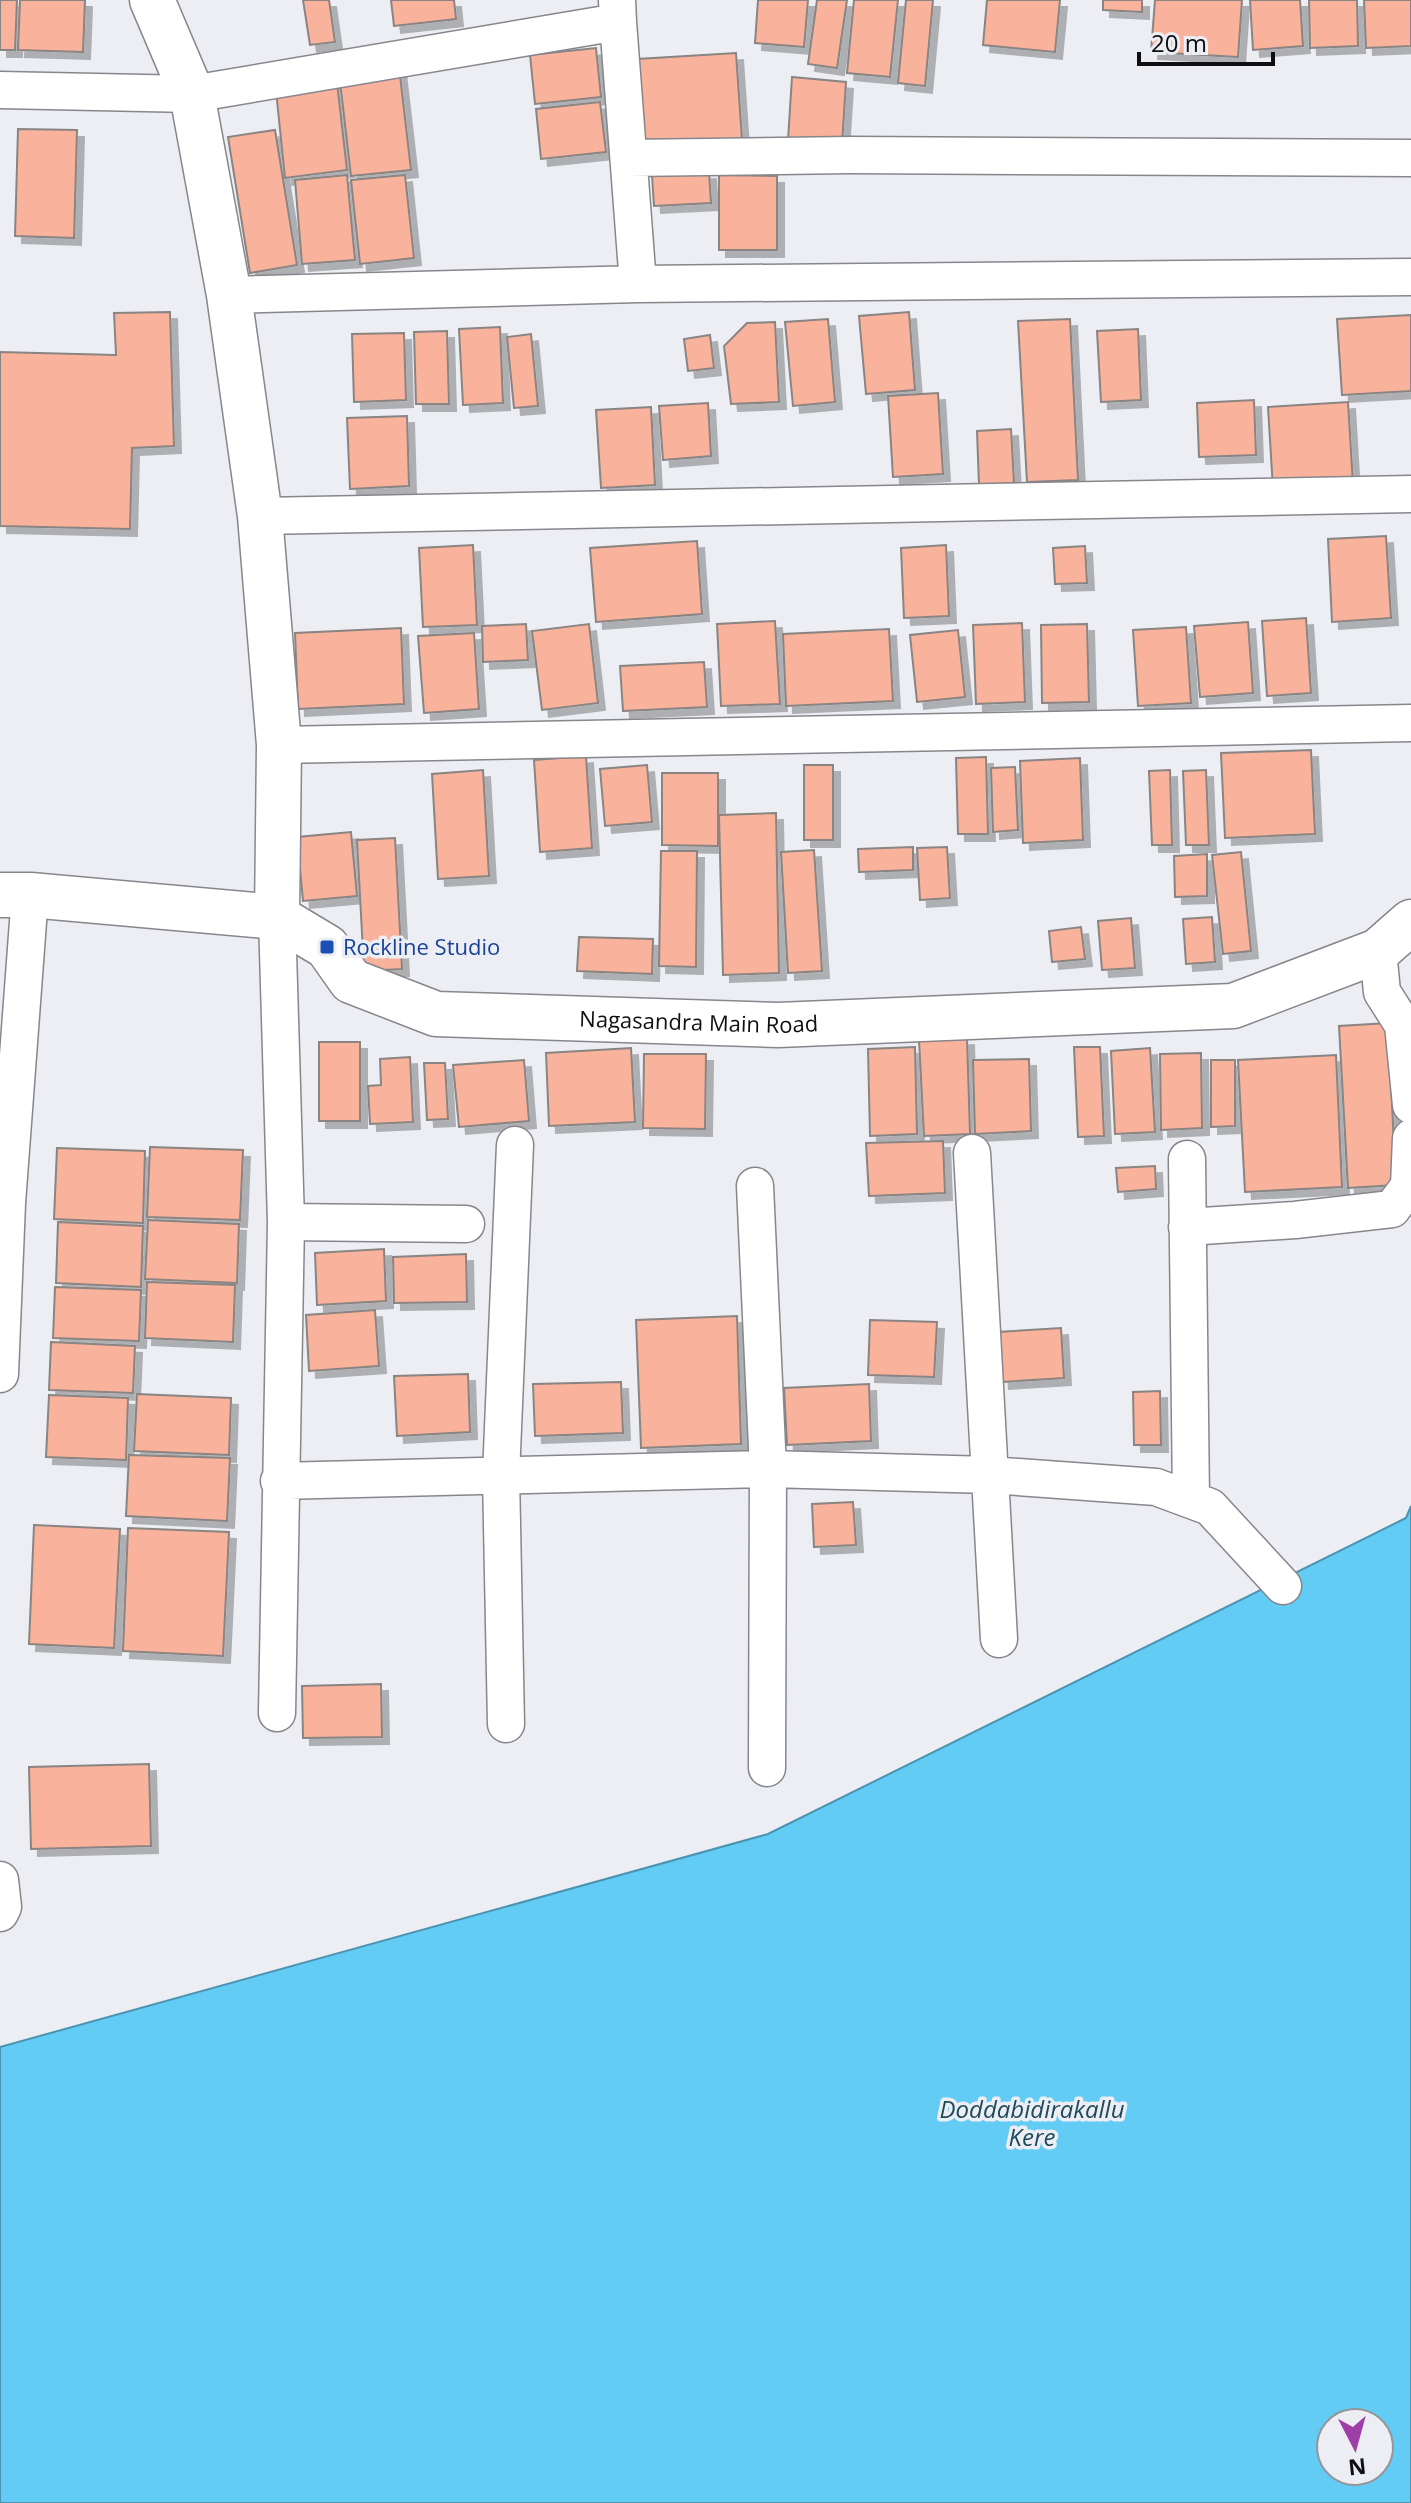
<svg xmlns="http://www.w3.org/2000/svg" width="1411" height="2503" font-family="'Open Sans',sans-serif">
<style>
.water{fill:#63ccf5;stroke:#4a93b1;stroke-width:2;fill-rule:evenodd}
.building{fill:#f9b29b;stroke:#8a8482;stroke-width:2;filter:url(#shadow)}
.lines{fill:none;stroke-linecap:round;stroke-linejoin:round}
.minor-casing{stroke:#86868c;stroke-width:39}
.tertiary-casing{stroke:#86868c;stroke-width:47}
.minor{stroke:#fff;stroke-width:36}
.tertiary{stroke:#fff;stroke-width:44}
.transit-dot{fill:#1a4fb4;stroke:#edeef4;stroke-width:3}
.labels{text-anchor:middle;stroke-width:7;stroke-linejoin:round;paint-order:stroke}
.transit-label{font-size:22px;fill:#164399;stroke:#edeef4;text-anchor:start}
.street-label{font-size:22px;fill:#0f0f11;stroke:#edeef4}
.water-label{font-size:24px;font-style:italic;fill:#1e4b5c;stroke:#edeef4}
</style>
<defs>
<filter id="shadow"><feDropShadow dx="7" dy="7" stdDeviation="0" flood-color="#0004"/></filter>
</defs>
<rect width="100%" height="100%" fill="#edeef4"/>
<path class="water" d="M 1411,1506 L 1411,2503 L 0,2503 L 0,2047 L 768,1834 L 1406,1518 ZM 1331,2423 L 1379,2423 L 1379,2471 L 1331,2471 Z"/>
<path class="building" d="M 0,0 L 17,0 L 15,50 L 0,50 Z
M 20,0 L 85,0 L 83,52 L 18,50 Z
M 303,0 L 329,0 L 335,42 L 310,45 Z
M 391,0 L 454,0 L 456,19 L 394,26 Z
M 758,0 L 808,0 L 804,47 L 755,43 Z
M 817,0 L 847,0 L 837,68 L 808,64 Z
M 854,0 L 898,0 L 890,77 L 847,73 Z
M 906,0 L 933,0 L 925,86 L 898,83 Z
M 987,0 L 1060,0 L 1055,52 L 983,45 Z
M 1103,0 L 1142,0 L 1142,12 L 1103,10 Z
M 1155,0 L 1242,0 L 1238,57 L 1151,52 Z
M 1250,0 L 1300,0 L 1303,46 L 1253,50 Z
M 1309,0 L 1357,0 L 1358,46 L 1310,48 Z
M 1364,0 L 1411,0 L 1411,46 L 1366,48 Z
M 596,48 L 601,97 L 535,104 L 530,55 Z
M 736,53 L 742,140 L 643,146 L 637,59 Z
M 399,67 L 411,170 L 351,176 L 339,73 Z
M 336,74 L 347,170 L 285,178 L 275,81 Z
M 792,77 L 846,82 L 842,144 L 788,140 Z
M 600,102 L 606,152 L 541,159 L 536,109 Z
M 18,129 L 77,130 L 74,238 L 15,236 Z
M 275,130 L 297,265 L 250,273 L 228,137 Z
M 709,172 L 711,203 L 654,206 L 652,175 Z
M 347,175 L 355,260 L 302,264 L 295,180 Z
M 405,175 L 414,258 L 360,264 L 351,180 Z
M 719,175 L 777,176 L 777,250 L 719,250 Z
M 170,312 L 174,446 L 132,448 L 130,529 L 0,526 L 0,352 L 116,355 L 114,313 Z
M 909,312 L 915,390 L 866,394 L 859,316 Z
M 1411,315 L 1411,391 L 1342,395 L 1337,319 Z
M 828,319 L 835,402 L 793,406 L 785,322 Z
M 1070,319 L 1078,480 L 1027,482 L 1018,321 Z
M 775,322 L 779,402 L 731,404 L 724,346 L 747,323 Z
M 500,327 L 503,403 L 463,405 L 459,329 Z
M 1138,329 L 1141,400 L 1101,402 L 1097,331 Z
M 447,331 L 449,404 L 416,404 L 414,332 Z
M 404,333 L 406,400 L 354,402 L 352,334 Z
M 531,334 L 538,406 L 514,408 L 507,337 Z
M 710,335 L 714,368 L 688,371 L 684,339 Z
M 938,393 L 943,474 L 893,477 L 888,396 Z
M 1254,400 L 1256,455 L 1199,457 L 1197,403 Z
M 1348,402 L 1353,485 L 1273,489 L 1268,407 Z
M 708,403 L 711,456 L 663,460 L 659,406 Z
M 651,407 L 655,485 L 601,488 L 596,410 Z
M 407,416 L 409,486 L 350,489 L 347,418 Z
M 1011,429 L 1014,483 L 979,485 L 977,431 Z
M 1386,536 L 1391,618 L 1332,622 L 1328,539 Z
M 697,541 L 702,614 L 596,622 L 590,548 Z
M 473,545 L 477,625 L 423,627 L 419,548 Z
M 946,545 L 949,616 L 904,618 L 901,548 Z
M 1085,546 L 1087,583 L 1055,584 L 1053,548 Z
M 1306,618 L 1311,693 L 1267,696 L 1262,621 Z
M 775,621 L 780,704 L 721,706 L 717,624 Z
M 1248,622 L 1253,693 L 1200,697 L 1194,626 Z
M 1022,623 L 1025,702 L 976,704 L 973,625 Z
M 526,624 L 528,660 L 483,662 L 482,626 Z
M 589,624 L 598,703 L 542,710 L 532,631 Z
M 1087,624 L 1089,702 L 1042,703 L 1041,625 Z
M 1186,627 L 1191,703 L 1138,706 L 1133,630 Z
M 401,628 L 404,704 L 298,709 L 295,633 Z
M 889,629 L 893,701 L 786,706 L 783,634 Z
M 958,630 L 965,697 L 917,702 L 910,635 Z
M 474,633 L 479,709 L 424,713 L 418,636 Z
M 704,662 L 707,707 L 623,711 L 620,666 Z
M 1311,750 L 1315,834 L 1225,838 L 1221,753 Z
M 586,756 L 592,848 L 540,852 L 534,760 Z
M 986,757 L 988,834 L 958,834 L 956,758 Z
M 1080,758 L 1083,840 L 1023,843 L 1020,761 Z
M 647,765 L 652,822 L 605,826 L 600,769 Z
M 804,765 L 833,765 L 833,840 L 804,840 Z
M 1015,767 L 1018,830 L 993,832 L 991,768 Z
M 483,770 L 489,876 L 438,879 L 432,774 Z
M 1170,770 L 1172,845 L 1152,845 L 1149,771 Z
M 1206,770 L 1209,845 L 1186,845 L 1183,771 Z
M 662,773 L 718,773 L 718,846 L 662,845 Z
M 776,813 L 779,973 L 723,975 L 719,815 Z
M 351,832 L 357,896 L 303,901 L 297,837 Z
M 395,838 L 402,969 L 364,971 L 357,840 Z
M 913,847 L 913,870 L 859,872 L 858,849 Z
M 947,847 L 950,898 L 920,900 L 917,848 Z
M 814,850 L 822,971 L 788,973 L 781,852 Z
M 661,851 L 697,851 L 696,967 L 659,966 Z
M 1241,852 L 1251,951 L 1223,954 L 1212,855 Z
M 1207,854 L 1207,896 L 1175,897 L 1174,856 Z
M 1212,917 L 1215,962 L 1186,964 L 1183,919 Z
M 1131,918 L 1135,968 L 1102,970 L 1098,921 Z
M 1081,927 L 1085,959 L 1052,962 L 1049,931 Z
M 579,937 L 653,939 L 652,974 L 577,971 Z
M 1388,1023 L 1396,1185 L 1348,1188 L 1339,1026 Z
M 967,1038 L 970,1134 L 924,1136 L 919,1040 Z
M 319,1042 L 360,1042 L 360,1121 L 319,1121 Z
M 915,1047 L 917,1134 L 870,1136 L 868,1049 Z
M 1074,1047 L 1100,1047 L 1104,1136 L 1078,1137 Z
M 631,1048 L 635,1122 L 549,1126 L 546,1053 Z
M 1150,1048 L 1155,1132 L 1115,1134 L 1111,1051 Z
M 1201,1053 L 1202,1128 L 1161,1130 L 1160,1054 Z
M 644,1054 L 706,1054 L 705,1129 L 643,1128 Z
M 1336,1055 L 1342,1187 L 1245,1192 L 1238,1060 Z
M 410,1057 L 413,1122 L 370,1124 L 368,1086 L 381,1085 L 380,1059 Z
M 1029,1059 L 1031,1131 L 975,1134 L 973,1060 Z
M 524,1060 L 529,1121 L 459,1127 L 453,1065 Z
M 1211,1060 L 1235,1060 L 1235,1126 L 1211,1127 Z
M 424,1063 L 445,1063 L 448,1119 L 427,1120 Z
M 943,1141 L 945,1193 L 869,1196 L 866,1143 Z
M 150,1147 L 243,1150 L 240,1220 L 147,1217 Z
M 57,1148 L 145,1151 L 143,1223 L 54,1219 Z
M 1155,1166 L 1156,1189 L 1118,1192 L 1116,1168 Z
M 148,1220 L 239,1224 L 237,1283 L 145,1279 Z
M 58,1222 L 143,1226 L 141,1287 L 56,1283 Z
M 384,1249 L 386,1301 L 317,1305 L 315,1253 Z
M 466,1254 L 467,1302 L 394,1303 L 393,1257 Z
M 147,1282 L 235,1285 L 233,1342 L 145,1338 Z
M 55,1287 L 141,1290 L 139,1341 L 53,1338 Z
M 375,1310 L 379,1366 L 309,1371 L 306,1315 Z
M 737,1316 L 741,1444 L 641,1448 L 636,1320 Z
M 870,1320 L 937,1322 L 934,1377 L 868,1375 Z
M 1061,1328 L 1064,1378 L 1002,1382 L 998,1332 Z
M 51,1342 L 135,1346 L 133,1393 L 49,1390 Z
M 468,1374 L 470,1432 L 397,1436 L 394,1376 Z
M 621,1382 L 623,1433 L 535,1436 L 533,1384 Z
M 869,1384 L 871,1441 L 787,1445 L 784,1388 Z
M 1160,1391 L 1161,1445 L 1134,1445 L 1133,1392 Z
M 137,1394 L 231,1398 L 229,1455 L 134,1451 Z
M 49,1395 L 128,1398 L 126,1460 L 46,1457 Z
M 129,1455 L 230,1458 L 227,1521 L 126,1516 Z
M 853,1502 L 856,1545 L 814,1547 L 812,1504 Z
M 34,1525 L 120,1529 L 114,1648 L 29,1644 Z
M 128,1528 L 229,1532 L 223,1656 L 123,1651 Z
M 381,1684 L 382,1737 L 303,1738 L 302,1686 Z
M 149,1764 L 151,1846 L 31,1849 L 29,1767 Z"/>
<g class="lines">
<defs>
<path id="minor" d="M 618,22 L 638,284
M 0,90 L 192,94 L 618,22 L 617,0
M 629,158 L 850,155 L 1411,158
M 229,295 L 638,284 L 1411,277
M 260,516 L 1411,494
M 279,745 L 1411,723
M 1378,951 L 1382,992 L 1403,1025 L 1411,1105
M 972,1153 L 999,1639
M 1187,1159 L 1191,1500
M 755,1186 L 768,1469 L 767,1768
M 286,1222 L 466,1224
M 1187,1227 L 1295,1220 L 1392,1209 L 1409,1186 L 1411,1138
M 0,1374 L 7,1203 L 30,895
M 279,1481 L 768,1469 L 990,1475 L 1156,1487 L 1210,1507 L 1283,1586
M 277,1713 L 286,1222 L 277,917
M 506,1724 L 501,1475 L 515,1145
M 0,1880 L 3,1907 L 0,1913"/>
<g id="tertiary">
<path d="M 152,0 L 192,94 L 229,295 L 260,516 L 279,745 L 277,917"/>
<path id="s1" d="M 0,895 L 30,895 L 277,917 L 327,947 L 351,981 L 436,1014 L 778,1025 L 1233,1006 L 1378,951 L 1411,922"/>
</g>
</defs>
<use href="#minor" class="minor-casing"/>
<use href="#tertiary" class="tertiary-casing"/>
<use href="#minor" class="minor"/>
<use href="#tertiary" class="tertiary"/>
</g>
<rect class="transit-dot" x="319" y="939" width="16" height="16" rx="4"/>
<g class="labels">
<g class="transit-label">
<text x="343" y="955">Rockline Studio</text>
</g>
<g class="street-label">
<text dy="8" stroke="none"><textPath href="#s1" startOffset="732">Nagasandra Main Road</textPath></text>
</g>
<g class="water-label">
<text x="1032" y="2118">Doddabidirakallu<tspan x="1032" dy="28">Kere</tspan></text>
</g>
</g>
<g transform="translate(1355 2447) rotate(174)"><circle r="38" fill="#edeef4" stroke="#949599" stroke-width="2"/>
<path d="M0-6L14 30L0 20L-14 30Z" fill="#9e3ea6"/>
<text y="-12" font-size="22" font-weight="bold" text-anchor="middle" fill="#0f0f11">N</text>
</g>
<path d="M1139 52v12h134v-12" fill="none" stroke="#0f0f11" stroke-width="4"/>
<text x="1151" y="52" font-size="24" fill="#0f0f11" stroke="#edeef4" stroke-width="6" paint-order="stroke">20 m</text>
</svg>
